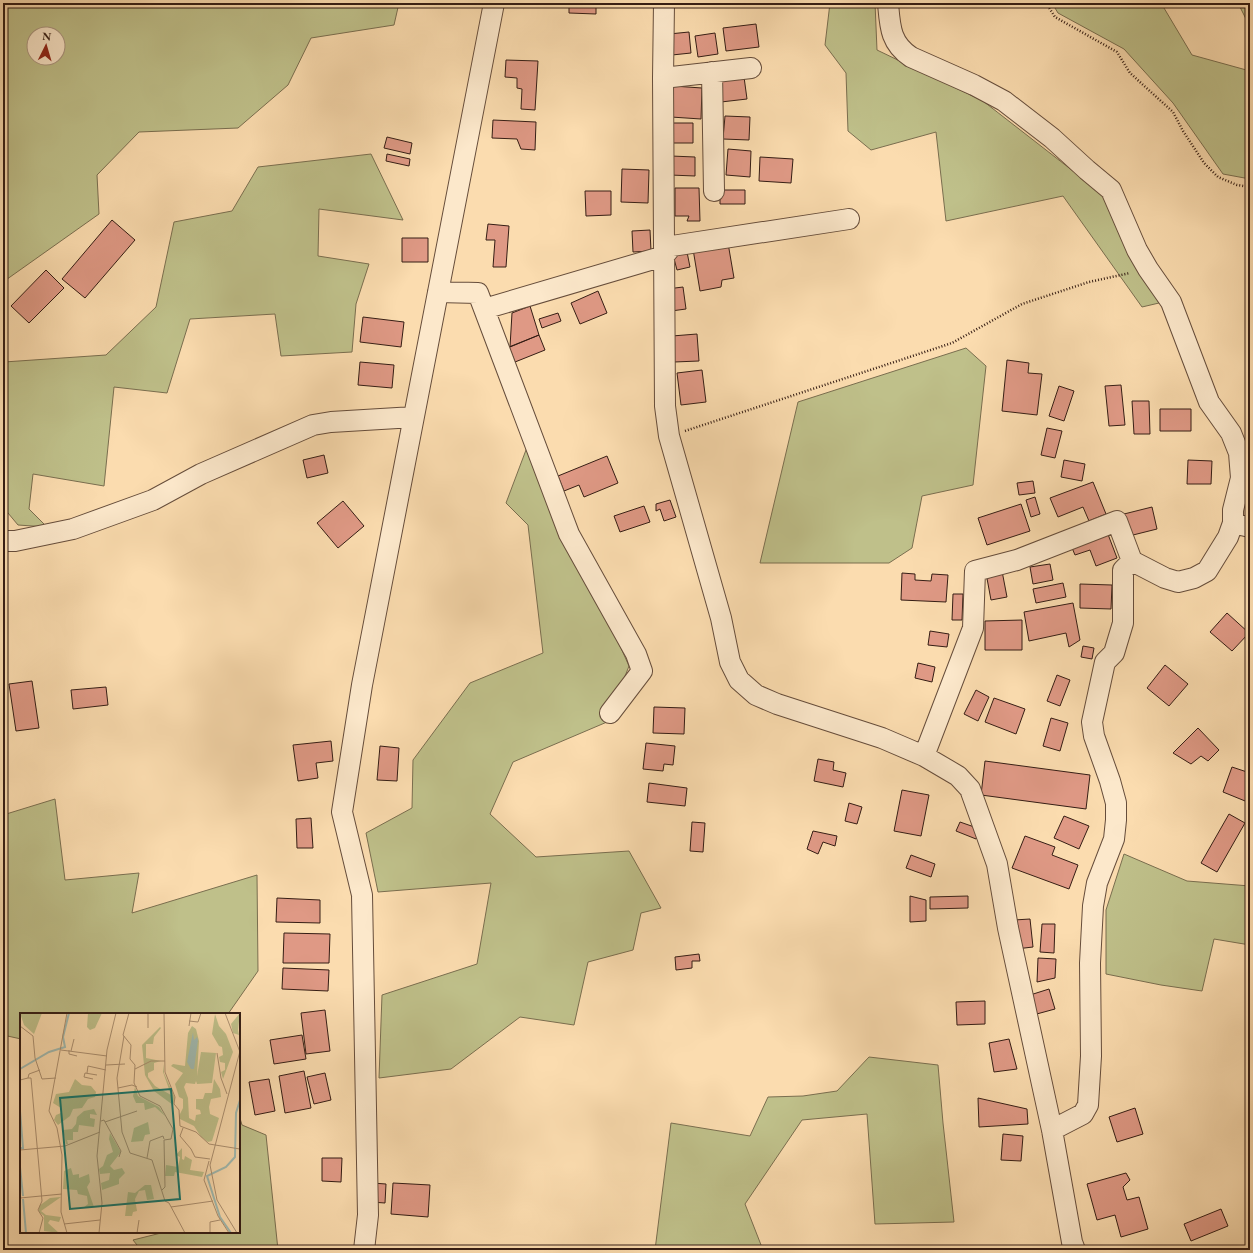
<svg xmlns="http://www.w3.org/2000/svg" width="1253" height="1253" font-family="'EB Garamond',serif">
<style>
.green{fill:#bfc08a;stroke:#7a6e4f;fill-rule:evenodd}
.building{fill:#df9985;stroke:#351d14}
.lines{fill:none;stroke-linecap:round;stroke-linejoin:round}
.minor-casing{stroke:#664d3b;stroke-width:22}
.path{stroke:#351d14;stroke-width:2.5;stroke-dasharray:1 2;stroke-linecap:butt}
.minor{stroke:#fce8cb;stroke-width:20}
.inset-river{fill:none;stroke:#a0bab1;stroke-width:2}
.inset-road{fill:none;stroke:#ac9071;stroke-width:1}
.view{fill:#0f766e;fill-opacity:0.15;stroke:#0f766e;stroke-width:2}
.inset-edge{fill:none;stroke:#351d14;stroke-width:2}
</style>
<rect width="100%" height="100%" fill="#fbdcaf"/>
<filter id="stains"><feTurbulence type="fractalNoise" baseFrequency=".005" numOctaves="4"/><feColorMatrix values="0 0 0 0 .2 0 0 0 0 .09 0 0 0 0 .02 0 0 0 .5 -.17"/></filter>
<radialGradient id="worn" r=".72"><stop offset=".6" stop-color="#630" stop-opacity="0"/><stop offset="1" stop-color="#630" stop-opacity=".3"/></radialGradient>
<path class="green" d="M 3,3 L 399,3 L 394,25 L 311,38 L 288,85 L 238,128 L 139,132 L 97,175 L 99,214 L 3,282 ZM 34,34 L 58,34 L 58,58 L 34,58 Z
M 830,3 L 875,3 L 877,50 L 983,101 L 1109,199 L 1159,303 L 1142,307 L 1063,196 L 946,221 L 936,132 L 871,150 L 848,131 L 846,73 L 825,45 Z
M 1052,3 L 1161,3 L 1192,55 L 1250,71 L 1250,70 L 1250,179 L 1223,174 L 1173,103 L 1124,49 L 1058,13 Z
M 1238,3 L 1250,3 L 1250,27 Z
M 371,154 L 403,220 L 319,209 L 318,256 L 369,264 L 356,304 L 352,352 L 281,356 L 275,314 L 190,319 L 167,393 L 114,387 L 104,486 L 33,474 L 29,509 L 47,527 L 18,525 L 3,507 L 4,362 L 106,355 L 156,307 L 174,222 L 232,211 L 258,167 Z
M 966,348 L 986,366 L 973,485 L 922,496 L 912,548 L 889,563 L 760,563 L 798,402 Z
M 529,442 L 629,666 L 607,722 L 513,762 L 490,814 L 536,857 L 629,851 L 661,908 L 641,913 L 633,950 L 588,962 L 574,1025 L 520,1017 L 451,1069 L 379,1078 L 382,995 L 477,964 L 491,883 L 378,892 L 366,833 L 412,808 L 413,760 L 470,683 L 543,653 L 528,525 L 506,503 Z
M 55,799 L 65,880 L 139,873 L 132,913 L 257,875 L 258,971 L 228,1014 L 21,1014 L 21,1039 L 3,1035 L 3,815 Z
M 1124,854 L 1187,881 L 1250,886 L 1250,945 L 1214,939 L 1202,991 L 1161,985 L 1106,974 L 1106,910 Z
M 869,1057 L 938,1065 L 943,1123 L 954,1222 L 875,1224 L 867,1114 L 802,1120 L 745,1204 L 763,1250 L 655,1250 L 671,1123 L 750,1136 L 768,1097 L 803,1096 L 837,1091 Z
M 239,1115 L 242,1125 L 266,1135 L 278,1250 L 141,1250 L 133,1240 L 165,1232 L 239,1232 Z"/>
<path class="building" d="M 569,3 L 596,3 L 596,14 L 569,13 Z
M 756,24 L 759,47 L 726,51 L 723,28 Z
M 689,32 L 691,53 L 672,55 L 669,34 Z
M 715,33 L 718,54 L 698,57 L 695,36 Z
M 506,60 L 538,61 L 535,110 L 521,109 L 522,89 L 517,88 L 517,78 L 505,77 Z
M 744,77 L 747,99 L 721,102 L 717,80 Z
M 673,86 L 702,88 L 701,119 L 671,117 Z
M 725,116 L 750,117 L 749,140 L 723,139 Z
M 493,120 L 536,122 L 535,150 L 521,149 L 517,139 L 492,138 Z
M 671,123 L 693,123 L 693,143 L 671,143 Z
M 387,137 L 412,143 L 410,154 L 384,148 Z
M 728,149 L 751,151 L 750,177 L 726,175 Z
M 387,154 L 410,159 L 409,166 L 386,161 Z
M 671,156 L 695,157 L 695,176 L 670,175 Z
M 760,157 L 793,159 L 791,183 L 759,181 Z
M 622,169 L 649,170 L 648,203 L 621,202 Z
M 675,188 L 699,188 L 700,221 L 687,221 L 689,216 L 675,216 Z
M 720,190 L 745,190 L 745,204 L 720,204 Z
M 585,191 L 611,191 L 611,215 L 586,216 Z
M 112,220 L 135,240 L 85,298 L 62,279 Z
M 488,224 L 509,226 L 506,267 L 493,267 L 495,240 L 486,240 Z
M 650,230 L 651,251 L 633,252 L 632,231 Z
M 402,238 L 428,238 L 428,262 L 402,262 Z
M 728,243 L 734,278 L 722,280 L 721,287 L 700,291 L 693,249 Z
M 686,247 L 690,267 L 677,270 L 672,251 Z
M 46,270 L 64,288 L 29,323 L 11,306 Z
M 683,287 L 686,309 L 671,311 L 667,289 Z
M 598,291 L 607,313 L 580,324 L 571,303 Z
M 530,306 L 539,335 L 510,347 L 512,313 Z
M 558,313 L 561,321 L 542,328 L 539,319 Z
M 363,317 L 404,322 L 401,347 L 360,342 Z
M 697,334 L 699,361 L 674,362 L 672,336 Z
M 539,335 L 545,350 L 515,362 L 509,347 Z
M 1007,360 L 1029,363 L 1028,373 L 1042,374 L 1037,415 L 1002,411 Z
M 360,362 L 394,365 L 392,388 L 358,385 Z
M 702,370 L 706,402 L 681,405 L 677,373 Z
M 1121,385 L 1125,425 L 1109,426 L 1105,386 Z
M 1059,386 L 1074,391 L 1064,421 L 1049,416 Z
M 1132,401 L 1149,401 L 1150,434 L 1134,434 Z
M 1160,409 L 1191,409 L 1191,431 L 1160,431 Z
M 1047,428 L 1062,431 L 1055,458 L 1041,455 Z
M 324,455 L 328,473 L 307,478 L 303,460 Z
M 607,456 L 618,483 L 584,497 L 579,485 L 564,491 L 558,476 Z
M 1064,460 L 1085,464 L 1082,481 L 1061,477 Z
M 1188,460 L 1212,461 L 1211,484 L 1187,484 Z
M 1033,481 L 1035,493 L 1019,495 L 1017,483 Z
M 1093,482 L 1106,514 L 1089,521 L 1083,507 L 1058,517 L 1050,498 Z
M 1035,497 L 1040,514 L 1031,517 L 1026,500 Z
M 670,500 L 676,517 L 664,521 L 660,509 L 656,511 L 656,504 Z
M 343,501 L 364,526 L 338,548 L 317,523 Z
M 1021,504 L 1030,531 L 987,545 L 978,518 Z
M 644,506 L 650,522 L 620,532 L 614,516 Z
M 1152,507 L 1157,529 L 1129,536 L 1124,514 Z
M 1106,529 L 1117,558 L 1096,566 L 1090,550 L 1075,555 L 1070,543 Z
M 1050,564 L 1053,580 L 1033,584 L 1030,567 Z
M 1002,571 L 1007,597 L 991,600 L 986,573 Z
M 902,573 L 915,574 L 915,580 L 931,581 L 932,574 L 948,575 L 946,602 L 901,600 Z
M 1063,583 L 1066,597 L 1036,603 L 1033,589 Z
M 1080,584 L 1112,585 L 1111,609 L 1080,608 Z
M 953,594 L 963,594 L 962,620 L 952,620 Z
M 1073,603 L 1080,640 L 1069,647 L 1066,633 L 1029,641 L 1024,612 Z
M 1227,613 L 1249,633 L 1232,651 L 1210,632 Z
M 1022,620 L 1022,650 L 985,650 L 985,621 Z
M 930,631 L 949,634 L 947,647 L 928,645 Z
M 1083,646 L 1094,648 L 1092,659 L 1081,657 Z
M 918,663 L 935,667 L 932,682 L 915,678 Z
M 1165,665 L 1188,684 L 1169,706 L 1147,688 Z
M 1057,675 L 1070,680 L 1060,706 L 1047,701 Z
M 32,681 L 39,728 L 16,731 L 9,684 Z
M 106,687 L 108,705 L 73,709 L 71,690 Z
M 976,690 L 989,697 L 978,721 L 964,714 Z
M 994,698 L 1025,709 L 1016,734 L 985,722 Z
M 654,707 L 685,708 L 684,734 L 653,733 Z
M 1051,718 L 1068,723 L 1060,751 L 1043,746 Z
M 1198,728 L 1219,750 L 1208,761 L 1201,756 L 1191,764 L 1173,753 Z
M 331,741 L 333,761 L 316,763 L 318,778 L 298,781 L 293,745 Z
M 646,743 L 675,746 L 673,765 L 664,764 L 663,771 L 643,769 Z
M 380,746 L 399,748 L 397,781 L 377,780 Z
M 818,759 L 834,762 L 833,770 L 846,773 L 843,787 L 814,781 Z
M 985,761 L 1090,775 L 1086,809 L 981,795 Z
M 1232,767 L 1250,773 L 1250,803 L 1223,792 Z
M 649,783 L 687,788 L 685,806 L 647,802 Z
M 902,790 L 929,795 L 921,836 L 894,831 Z
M 849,803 L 862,807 L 857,824 L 845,821 Z
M 1229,814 L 1245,823 L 1217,872 L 1201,863 Z
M 1064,816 L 1089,826 L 1079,849 L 1054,838 Z
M 311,818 L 313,848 L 297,848 L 296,819 Z
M 692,822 L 705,823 L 703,852 L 690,851 Z
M 960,822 L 980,829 L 976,839 L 956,831 Z
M 813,831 L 837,836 L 835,846 L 823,842 L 818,854 L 807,849 Z
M 1025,836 L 1055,847 L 1052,855 L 1078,865 L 1069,889 L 1012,868 Z
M 911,855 L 935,864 L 931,877 L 906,868 Z
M 910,896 L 926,900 L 926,921 L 910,922 Z
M 968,896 L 968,908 L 930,909 L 930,897 Z
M 277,898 L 320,900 L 320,923 L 276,922 Z
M 1030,919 L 1033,947 L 1016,949 L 1014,920 Z
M 1042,924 L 1055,924 L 1054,953 L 1040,952 Z
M 284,933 L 330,934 L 329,963 L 283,963 Z
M 699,954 L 700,961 L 692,961 L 692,968 L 676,970 L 675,957 Z
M 1038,958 L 1056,959 L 1055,978 L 1037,982 Z
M 283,968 L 329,970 L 328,991 L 282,989 Z
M 1049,989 L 1055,1009 L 1033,1015 L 1027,996 Z
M 985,1001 L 985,1024 L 957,1025 L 956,1002 Z
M 325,1010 L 330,1051 L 306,1054 L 301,1013 Z
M 302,1035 L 306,1059 L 274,1064 L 270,1040 Z
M 1009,1039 L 1017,1069 L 994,1072 L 989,1043 Z
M 304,1071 L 311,1108 L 285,1113 L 279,1076 Z
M 325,1073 L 331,1100 L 314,1104 L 307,1077 Z
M 269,1079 L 275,1111 L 255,1115 L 249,1082 Z
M 978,1098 L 1027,1109 L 1028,1124 L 979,1127 Z
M 1135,1108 L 1143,1134 L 1117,1142 L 1109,1117 Z
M 1003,1134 L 1023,1136 L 1021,1161 L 1001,1160 Z
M 322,1158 L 342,1158 L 341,1182 L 322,1181 Z
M 1126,1173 L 1130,1180 L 1123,1187 L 1127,1200 L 1139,1197 L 1148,1229 L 1121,1237 L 1115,1215 L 1097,1220 L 1087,1184 Z
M 372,1183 L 386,1184 L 385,1203 L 371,1202 Z
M 393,1183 L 430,1185 L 428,1217 L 391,1214 Z
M 1221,1209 L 1228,1226 L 1191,1241 L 1184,1224 Z"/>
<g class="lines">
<defs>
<path id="minor" d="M 664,3 L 663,78 L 665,406 L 669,436 L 721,618 L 730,662 L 739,680 L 756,695 L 777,704 L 882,738 L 924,756 L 958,776 L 970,789 L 997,864 L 1008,928 L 1052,1130 L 1072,1242 L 1075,1250
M 888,3 C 890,26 890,43 911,57 L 974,85 L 1004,101 L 1052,138 L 1087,170 L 1111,190 L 1137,250 L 1148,269 L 1171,302 L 1209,402 L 1231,433 L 1239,453 L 1241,478 L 1233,510 L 1233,523 L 1228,537 L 1207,571 L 1194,578 L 1178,582 L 1165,578 L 1132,561 L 1123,570 L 1123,623 L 1114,653 L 1105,662 L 1092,722 L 1094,736 L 1110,781 L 1116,803 L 1116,820 L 1114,839 L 1097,883 L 1093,906 L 1090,963 L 1091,1056 L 1088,1105 L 1083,1114 L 1052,1130
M 712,72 L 714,191
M 663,78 L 751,68
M 438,292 L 478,293 L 569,534 L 636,654 L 642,671 L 610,713
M 484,309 L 664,256 L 672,246 L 849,219
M 1233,523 L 1250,527
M 3,541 L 15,541 L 73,529 L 153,500 L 201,474 L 313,425 L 331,422 L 414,417
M 924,756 L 973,628 L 975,571 L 1017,560 L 1117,521 L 1132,561
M 364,1250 L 368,1215 L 362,895 L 342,812 L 362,685 L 494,3"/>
</defs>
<use href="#minor" class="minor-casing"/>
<path class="path" d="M 1046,3 L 1055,17 L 1117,52 L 1130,73 L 1173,112 L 1183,131 L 1204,163 L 1218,177 L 1237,185 L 1250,187
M 685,431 L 952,343 L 1022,304 L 1089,282 L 1130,273"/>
<use href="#minor" class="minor"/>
</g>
<g transform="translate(20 1013)">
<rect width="220" height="220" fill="#fbdcaf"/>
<path d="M 0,0 L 22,0 L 14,21 L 4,12 ZM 68,0 L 82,0 L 75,15 L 70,17 L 67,14 ZM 220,0 L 218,17 L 219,22 L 213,20 L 211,11 ZM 195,1 L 199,13 L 206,21 L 213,39 L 203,66 L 201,59 L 205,57 L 205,50 L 200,49 L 199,44 L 203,42 L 202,34 L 199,33 L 192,21 ZM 172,13 L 176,16 L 179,28 L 177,63 L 181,39 L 196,40 L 192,70 L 177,71 L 176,68 L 175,71 L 166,70 L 164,74 L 168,85 L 169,105 L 175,108 L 176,102 L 181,101 L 180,97 L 176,96 L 176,86 L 183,86 L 185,80 L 192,80 L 194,66 L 200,76 L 201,84 L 191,86 L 189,94 L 190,101 L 199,105 L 192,128 L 188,129 L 181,124 L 174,113 L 160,106 L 159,103 L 163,95 L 163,86 L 159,84 L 155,71 L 163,60 L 151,53 L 153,51 L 165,53 L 168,20 ZM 140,14 L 141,15 L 134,24 L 133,31 L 126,31 L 126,45 L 141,48 L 134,50 L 134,57 L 128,60 L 128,64 L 135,73 L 151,82 L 143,59 L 144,51 L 144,60 L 155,85 L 153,92 L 134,78 L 125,62 L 122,32 ZM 55,66 L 62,72 L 71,73 L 76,79 L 75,84 L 68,86 L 62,95 L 53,96 L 50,103 L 38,112 L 34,107 L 36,102 L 41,100 L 41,95 L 33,90 L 36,81 L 49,79 ZM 115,74 L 118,83 L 139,94 L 145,103 L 135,94 L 125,97 L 124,90 L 116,90 L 113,83 ZM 74,96 L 77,102 L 70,101 L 70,105 L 75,106 L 74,114 L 59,112 L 58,119 L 53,119 L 53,127 L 47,127 L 48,131 L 46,131 L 43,117 L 52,116 L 56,111 L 57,104 L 64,98 ZM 128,109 L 130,121 L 125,122 L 123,128 L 111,129 L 114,115 ZM 90,120 L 101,139 L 90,153 L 94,157 L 102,155 L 105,160 L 99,166 L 99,171 L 82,177 L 81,170 L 89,167 L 90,160 L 80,161 L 79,156 L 83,153 L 87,142 L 93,139 L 89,126 ZM 162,135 L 162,146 L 164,147 L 165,143 L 172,147 L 170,157 L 184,159 L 182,164 L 155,159 L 154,163 L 145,163 L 146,152 L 158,154 L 160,144 L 156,142 ZM 51,155 L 53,162 L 59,161 L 59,165 L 69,161 L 70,169 L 67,174 L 74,194 L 63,195 L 68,191 L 67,183 L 58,181 L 57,177 L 43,176 L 44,158 ZM 125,172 L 131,172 L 134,186 L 127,187 L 125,177 L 119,178 L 115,186 L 117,198 L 113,199 L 112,203 L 105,203 L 108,179 L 115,180 ZM 41,184 L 21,198 L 26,202 L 41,204 L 39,209 L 30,207 L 28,210 L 39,220 L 24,218 L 24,203 L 19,199 L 19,193 L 30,185 Z" fill="#bfc08a"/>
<path d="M 173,19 L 174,27 L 177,24 L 178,27 L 174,56 L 171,56 L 167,49 Z" fill="#a0bab1"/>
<path class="inset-river" d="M 0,56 L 29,39 L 45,34 L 43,24 L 49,0M 0,98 L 3,135 L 0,135M 0,154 L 3,183M 3,186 L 6,220M 211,220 L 200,204 L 187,163 L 206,154 L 215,144 L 216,100 L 220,87"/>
<path class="inset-road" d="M 109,0 L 103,22 L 111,32 L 110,46 L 115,52 L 114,70 L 120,83 L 140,93 L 153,116 L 151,126 L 144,127 L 145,174 L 142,177M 128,0 L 128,15M 144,0 L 145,59 L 155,84 L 154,91 L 159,97 L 160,113 L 176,119 L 189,131 L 220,136M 205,0 L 220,39M 169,8 L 178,9 L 181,0M 0,13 L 13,23 L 15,45 L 22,66 L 36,65M 169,13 L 171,0M 104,23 L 97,65 L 102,119 L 110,140 L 132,147 L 145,188 L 149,190 L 165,220M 41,37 L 87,43M 49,37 L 49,41 L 57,43M 51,38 L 54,26M 197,40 L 201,65 L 207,81M 86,52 L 105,51M 115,56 L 131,48 L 145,48M 67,60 L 68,53 L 86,57M 8,65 L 11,65 L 22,188 L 18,197 L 23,205 L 19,220M 73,66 L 64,64 L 65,60 L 77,62M 0,67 L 8,65 L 9,61 L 20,57M 98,75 L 112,72 L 117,74M 81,108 L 84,107 L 101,138 L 99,144M 85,109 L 117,98M 163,115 L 160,123 L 171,136 L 175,144 L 190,146M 0,137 L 45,133 L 80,119M 127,145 L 130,128 L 143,123 L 144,126M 189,148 L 184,167 L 198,203 L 209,220M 0,185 L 42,181M 151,194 L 193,188M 44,211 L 80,207M 47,220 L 41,199 L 42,142 L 37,115 L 29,98 L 47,0M 79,220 L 82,190 L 77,143 L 87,37 L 96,0M 117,220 L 119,207M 190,220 L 190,209 L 200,207M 217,220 L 197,187 L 190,152 L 220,38"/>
<path class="view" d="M 151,76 L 160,186 L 50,196 L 40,85 Z"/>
<rect width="220" height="220" class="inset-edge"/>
</g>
<rect width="1253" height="1253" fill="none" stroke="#fbdcaf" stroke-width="16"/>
<rect x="4" y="4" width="1245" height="1245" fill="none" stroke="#351d14" stroke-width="2"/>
<rect x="8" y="8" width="1237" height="1237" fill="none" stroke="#351d14"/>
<g transform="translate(46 46) rotate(5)"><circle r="19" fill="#fce8cb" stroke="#ac9782"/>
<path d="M0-3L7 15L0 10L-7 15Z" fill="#8f2418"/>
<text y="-6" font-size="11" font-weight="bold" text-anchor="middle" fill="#351d14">N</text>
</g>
<rect width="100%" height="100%" filter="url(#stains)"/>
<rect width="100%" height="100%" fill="url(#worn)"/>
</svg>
